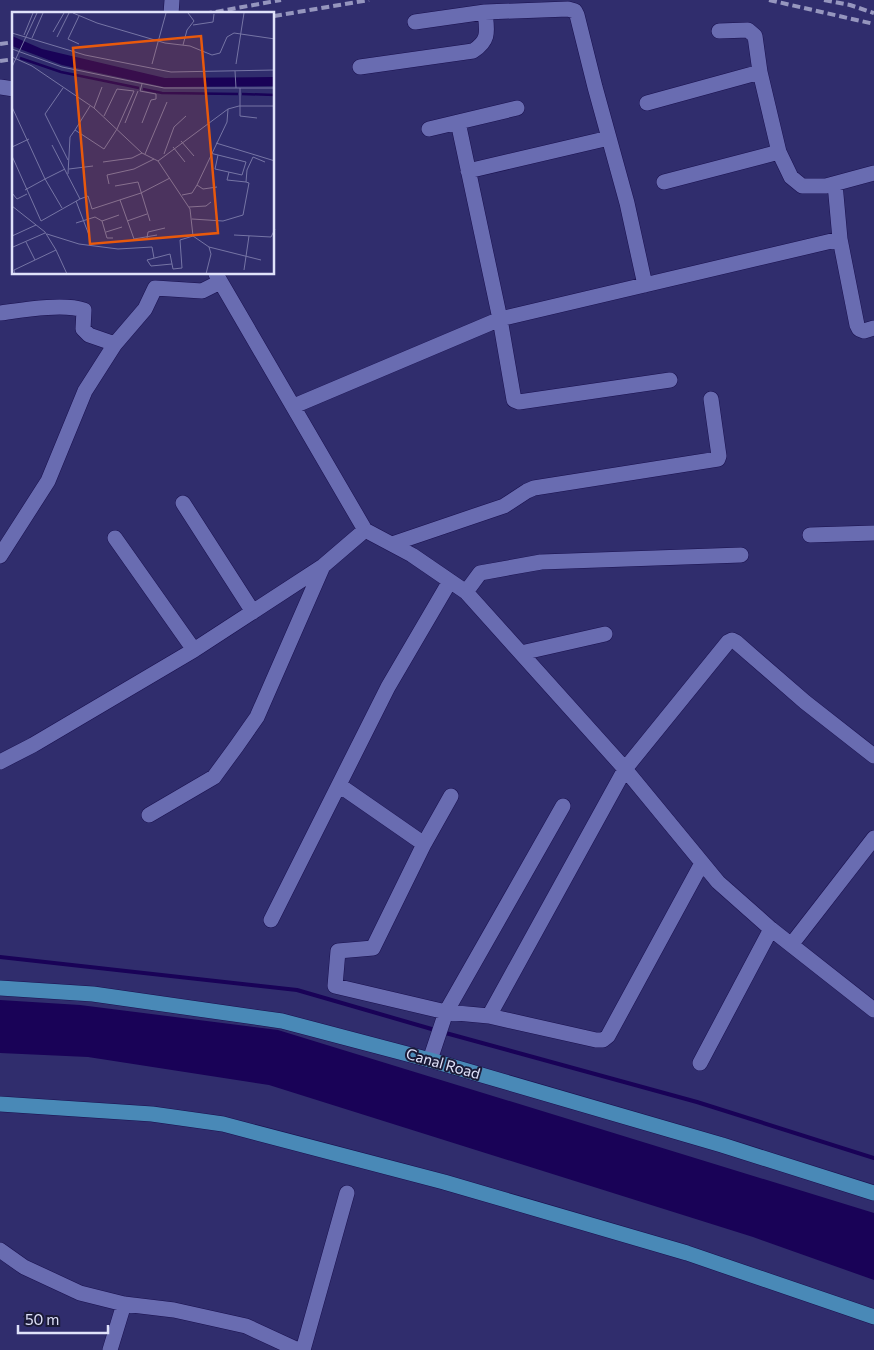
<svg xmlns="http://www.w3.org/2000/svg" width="874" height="1350" font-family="Commissioner,sans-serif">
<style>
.water{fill:#190257}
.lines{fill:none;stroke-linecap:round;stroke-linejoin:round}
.stream{stroke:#190257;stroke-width:4}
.minor-casing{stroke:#1a114f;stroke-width:16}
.major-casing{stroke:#1a114f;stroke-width:16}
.minor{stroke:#696cb1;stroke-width:15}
.major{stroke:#4989b7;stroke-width:15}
.rail{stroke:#9696be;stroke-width:4;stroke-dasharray:8 4;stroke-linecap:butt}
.labels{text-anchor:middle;stroke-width:4;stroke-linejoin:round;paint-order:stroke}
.street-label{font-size:15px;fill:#e0e2fa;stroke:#1b1b38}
.inset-river{fill:none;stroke:#190257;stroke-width:2.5}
.inset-road{fill:none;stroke:#7675a5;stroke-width:1}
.view{fill:#e8590c;fill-opacity:0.15;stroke:#e8590c;stroke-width:2.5}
.inset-edge{fill:none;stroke:#e0e2fa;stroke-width:2.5}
</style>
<rect width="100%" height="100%" fill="#302d6d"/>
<path class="water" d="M 0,1000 L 80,1005 L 278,1030 L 874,1213 L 874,1280 L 753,1237 L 269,1085 L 88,1057 L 0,1053 Z"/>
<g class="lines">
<path class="stream" d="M 0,957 L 297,990 L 435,1030
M 442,1032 L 697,1102 L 874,1158"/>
<defs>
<path id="minor" d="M 171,14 L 172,0
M 415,22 L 485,12 L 568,9 L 575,11 L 577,15 L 595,87 L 627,203 L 645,285
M 719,31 L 748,30 L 755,36 L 760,72 L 779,152
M 360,67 L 473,51 C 490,40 487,31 485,12
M 0,87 L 14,89
M 647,103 L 760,72
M 458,122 L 500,319 L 514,400 L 519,402 L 670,380
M 429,129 L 517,108
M 468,171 L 609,138
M 664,182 L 779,152 L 791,177 L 802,186 L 826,186 L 874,173
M 835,184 L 840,239
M 216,274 L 365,530 L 412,555 L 466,592 L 625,769 L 718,882 L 771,929 L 874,1010
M 0,313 C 22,310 63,303 84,310 L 83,329 L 89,335 L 115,344
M 294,406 L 500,319 L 840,239 L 857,325 L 859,329 L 864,331 L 874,328
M 183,503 L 253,612
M 810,535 L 874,533
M 115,538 L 194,650
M 392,544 L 504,506 L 527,491 L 534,488 L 718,459 L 719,456 L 711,399
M 0,556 L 48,481 L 85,391 L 115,344 L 145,309 L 155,288 L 202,291 L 220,282
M 466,592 L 480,573 L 541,562 L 741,555
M 521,653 L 605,634
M 0,762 L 33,745 L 194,650 L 323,566 L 365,530
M 339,785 L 424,844
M 149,815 L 214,777 L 236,747 L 257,717 L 323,566
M 702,863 L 608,1036 L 603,1040 L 596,1040 L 489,1016 L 625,769 L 728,642 L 732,640 L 736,642 L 805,702 L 874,756
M 271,920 L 388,687 L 450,581
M 791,945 L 874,838
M 489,1016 L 446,1012 L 563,806
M 430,1060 L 446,1012 L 335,986 L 338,951 L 373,948 L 424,844 L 451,796
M 700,1063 L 771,929
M 0,1250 L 24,1267 L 80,1293 L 124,1304 L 174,1310 L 246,1326 L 298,1350
M 110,1350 L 124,1304
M 303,1350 L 347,1193"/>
<path id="major" d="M 0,988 L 93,994 L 282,1021 L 430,1060 L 722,1145 L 874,1193
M 0,1104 L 152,1114 L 223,1124 L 444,1182 L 687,1253 L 874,1317"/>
</defs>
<use href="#minor" class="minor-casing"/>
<use href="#major" class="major-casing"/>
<use href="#minor" class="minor"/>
<use href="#major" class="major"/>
<path class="rail" d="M 769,0 L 874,24
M 824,0 L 850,5 L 874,13
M 204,14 L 281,0
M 274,16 L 369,0
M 0,44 L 14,42
M 0,61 L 14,59"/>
</g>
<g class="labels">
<g class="street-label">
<text transform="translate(443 1064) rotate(16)" y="5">Canal Road</text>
</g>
</g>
<g transform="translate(12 12)">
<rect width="262" height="262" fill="#302d6d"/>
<path d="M 0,24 L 30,37 L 153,66 L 262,65 L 262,74 L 152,75 L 50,53 L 0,34 Z" fill="#190257"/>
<path class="inset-river" d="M 8,46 L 49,60 L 127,76M 131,77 L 150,81 L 226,82M 230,82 L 263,83"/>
<path class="inset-road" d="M 61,1 L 85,11 L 153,31 L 178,34 L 200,43 L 208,41 L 215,25 L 222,21 L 263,27M 181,13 L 201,10 L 202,2M 41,20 L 52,1M 0,21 L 73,43 L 159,60 L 263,58M 12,23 L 21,1M 45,25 L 57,1M 20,26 L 31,1M 67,32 L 56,27 L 67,4M 171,33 L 175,18 L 182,9 L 176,1M 0,37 L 50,55 L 152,76 L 263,76M 0,45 L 20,54 L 82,96 L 130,141 L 146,149 L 178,197 L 181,224 L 197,235 L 199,242 L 194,262M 140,52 L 154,1M 224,52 L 232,1M 0,55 L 25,1M 223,59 L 224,76M 130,72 L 128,79 L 144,82 L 144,87 L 139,88 L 130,111M 51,76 L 33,102 L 56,148M 228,76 L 228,104 L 245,106M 0,95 L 33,167 L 53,157M 82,96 L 90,75M 113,111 L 126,79M 63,118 L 78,94M 169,129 L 182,144M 204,131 L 263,149M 0,135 L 17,127M 161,135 L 173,150M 198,141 L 234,150 L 230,163 L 203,157 L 206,143M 133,142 L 155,90M 152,142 L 162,115 L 174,104M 0,144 L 29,209 L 68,187 L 40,133M 146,149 L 216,97 L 227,94 L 263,94M 91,150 L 120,146 L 130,141M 57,157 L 81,154M 217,160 L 215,168 L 234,170M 56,162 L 58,125 L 63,118 L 92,137 L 105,117 L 122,79 L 105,77 L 92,104M 97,172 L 95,163 L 122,157 L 142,147M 185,173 L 191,177 L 205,175M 103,174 L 126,170 L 138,209M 13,178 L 33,167 L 50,196M 0,181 L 5,187 L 15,182M 170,183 L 180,181 L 185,173 L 215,110 L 216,97M 68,187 L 76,184 L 80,197 L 129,181 L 158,166M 108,188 L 122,227 L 145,223M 64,189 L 77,223M 0,194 L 33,220 L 44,238 L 2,258 L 3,262M 177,195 L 194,194 L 199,190M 180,207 L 211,209 L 231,203 L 237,171 L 234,170 L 235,158 L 241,145 L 253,150M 90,209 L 95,226 L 101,226M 115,209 L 135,202M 64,211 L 83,205 L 90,209 L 107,203M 94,220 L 110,215M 35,222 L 67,232 L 106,237 L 140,235 L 142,246M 222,223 L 259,225 L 263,217M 0,224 L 24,213M 135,226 L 136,220 L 153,216M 14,230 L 23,248M 1,235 L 33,221M 197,235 L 249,248M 44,238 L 55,262M 160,252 L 139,254 L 135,248 L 158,242 L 161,257 L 170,256 L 168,228 L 181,224M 232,258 L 237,224"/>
<path class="view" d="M 189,24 L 206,221 L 78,232 L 61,36 Z"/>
<rect width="262" height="262" class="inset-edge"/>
</g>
<path d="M18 1325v8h90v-8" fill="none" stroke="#e0e2fa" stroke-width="2.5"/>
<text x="25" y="1325" font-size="15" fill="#e0e2fa" stroke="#1b1b38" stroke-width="4" paint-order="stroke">50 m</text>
</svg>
